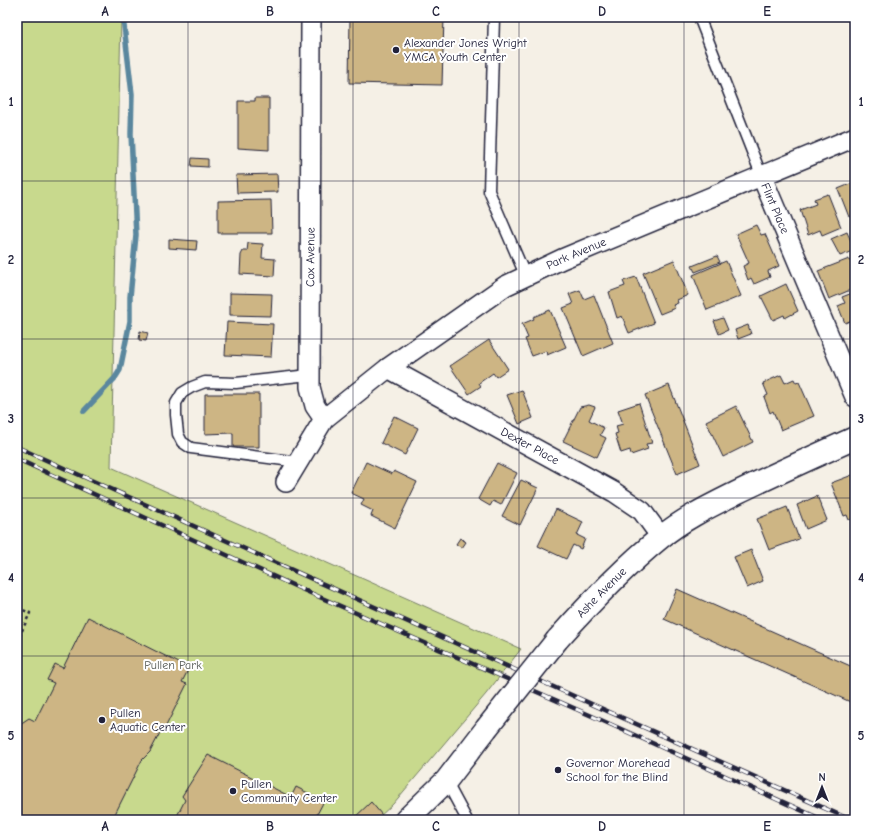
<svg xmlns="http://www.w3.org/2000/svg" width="872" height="837" font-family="'Comic Neue',sans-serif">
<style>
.green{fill:#c8d98d;stroke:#757e64}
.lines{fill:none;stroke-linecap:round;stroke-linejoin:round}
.stream{stroke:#5a879e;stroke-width:5.5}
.building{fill:#cdb584;stroke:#22223b}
.service-casing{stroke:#22223b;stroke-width:13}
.minor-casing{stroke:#22223b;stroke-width:22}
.tertiary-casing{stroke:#22223b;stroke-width:25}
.path{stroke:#22223b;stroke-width:2.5;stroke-dasharray:3 3;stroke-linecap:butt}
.service{stroke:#fff;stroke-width:10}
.minor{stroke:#fff;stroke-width:19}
.tertiary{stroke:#fff;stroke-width:22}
.rail-casing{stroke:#22223b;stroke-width:4.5}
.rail{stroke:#fff;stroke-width:3;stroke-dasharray:9;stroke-linecap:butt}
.tertiary-bridge-casing{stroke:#22223b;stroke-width:25;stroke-linecap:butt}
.tertiary-bridge{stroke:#fff;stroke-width:22}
.grid{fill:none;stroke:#22223b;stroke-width:1;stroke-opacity:0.55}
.poi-dot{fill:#22223b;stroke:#fff;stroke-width:1.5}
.labels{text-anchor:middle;stroke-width:4;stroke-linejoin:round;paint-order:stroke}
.poi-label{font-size:12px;fill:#22223b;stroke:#fff;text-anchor:start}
.street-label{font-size:12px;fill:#22223b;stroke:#fff}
.park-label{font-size:12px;fill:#545954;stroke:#fff}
.neatline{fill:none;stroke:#22223b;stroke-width:1.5}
.grid-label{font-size:13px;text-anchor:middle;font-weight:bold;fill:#22223b}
</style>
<rect width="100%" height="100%" fill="#f5f0e6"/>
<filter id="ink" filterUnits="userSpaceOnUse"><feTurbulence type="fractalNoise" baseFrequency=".025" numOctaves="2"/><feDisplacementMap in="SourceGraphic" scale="8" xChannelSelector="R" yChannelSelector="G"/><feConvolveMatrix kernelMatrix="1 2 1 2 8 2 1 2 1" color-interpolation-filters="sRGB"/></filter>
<g filter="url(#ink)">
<path class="green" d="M 17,17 L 121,17 L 111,467 L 521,649 L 486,694 L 393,804 L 376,820 L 17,820 Z"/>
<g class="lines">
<path class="stream" d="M 84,411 L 115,378 L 120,370 L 130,321 L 130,297 L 136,235 L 131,134 L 132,94 L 123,17"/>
</g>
<path class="building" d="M 350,17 L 444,17 L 442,85 L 349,83 Z
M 255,98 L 269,98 L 269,150 L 238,148 L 238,101 L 255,101 Z
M 192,158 L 208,159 L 208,167 L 191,166 Z
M 277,174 L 278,192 L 237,193 L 236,175 Z
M 855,182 L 855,218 L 854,215 L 849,217 L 838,189 Z
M 828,194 L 841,227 L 822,235 L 820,230 L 808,235 L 800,210 L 816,204 L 814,199 Z
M 271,200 L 272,233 L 218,233 L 218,201 Z
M 756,225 L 761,235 L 765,234 L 779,266 L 768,271 L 770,277 L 754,284 L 751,278 L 748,280 L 743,266 L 749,263 L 736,234 Z
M 847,232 L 855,250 L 840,256 L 831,239 Z
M 169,239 L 197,241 L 196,250 L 169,248 Z
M 248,243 L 263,244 L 262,258 L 275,259 L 274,276 L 240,274 L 241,255 L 243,251 L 247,251 Z
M 717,256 L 720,262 L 695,272 L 692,266 Z
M 849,259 L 849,261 L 853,260 L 855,264 L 855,288 L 829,299 L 818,271 Z
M 674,260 L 688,295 L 677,300 L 678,303 L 673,305 L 675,308 L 660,314 L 643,273 Z
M 726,261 L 741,296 L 707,310 L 693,275 Z
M 636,277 L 654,323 L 629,333 L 622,316 L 617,318 L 609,292 L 625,286 L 623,281 Z
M 786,284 L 798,311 L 785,318 L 784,315 L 773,320 L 761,296 Z
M 580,290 L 584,299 L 594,295 L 613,343 L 583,356 L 563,308 L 573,304 L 569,294 Z
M 855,292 L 855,325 L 854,325 L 852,320 L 845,323 L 838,306 L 845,303 L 842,297 Z
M 230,293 L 272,294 L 271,316 L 230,315 Z
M 550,310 L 566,347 L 547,355 L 546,351 L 532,356 L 525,339 L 528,338 L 522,324 L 534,319 L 533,317 Z
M 723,318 L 728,330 L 719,334 L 714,321 Z
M 227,322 L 273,324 L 271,357 L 225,355 Z
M 748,325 L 751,334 L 738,339 L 735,330 Z
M 140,331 L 148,333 L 146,341 L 139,340 Z
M 489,340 L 508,369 L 496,377 L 493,373 L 479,383 L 481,386 L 469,394 L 450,366 Z
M 781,375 L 785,383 L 794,379 L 796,383 L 799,382 L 814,416 L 781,430 L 773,411 L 770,413 L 764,397 L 768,395 L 763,383 Z
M 669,385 L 700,464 L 677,474 L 645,395 Z
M 522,390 L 533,418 L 519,424 L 507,395 Z
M 205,394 L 259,394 L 259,447 L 233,447 L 233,433 L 205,434 Z
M 639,403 L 652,443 L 646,444 L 648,449 L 631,455 L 630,450 L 621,453 L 615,434 L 618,433 L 616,426 L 623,424 L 618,410 Z
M 589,405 L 595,407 L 589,420 L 604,428 L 600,435 L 606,438 L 597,457 L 563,441 L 580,407 Z
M 736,406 L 753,442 L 723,457 L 706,421 Z
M 394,416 L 418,428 L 405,455 L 381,443 Z
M 366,462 L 392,474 L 394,471 L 417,482 L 395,528 L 371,516 L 373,511 L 361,505 L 364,499 L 351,493 Z
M 497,463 L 517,473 L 501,505 L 493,501 L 490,506 L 478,499 Z
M 855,474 L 855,518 L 849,520 L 847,515 L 844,516 L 831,483 Z
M 521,480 L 538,488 L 520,525 L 502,516 Z
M 817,496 L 827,520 L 806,529 L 797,505 Z
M 787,507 L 799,539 L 769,550 L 757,519 Z
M 556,509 L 583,522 L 577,535 L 585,539 L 581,549 L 573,545 L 566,559 L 538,546 Z
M 460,538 L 466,542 L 462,548 L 456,544 Z
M 751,550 L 763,581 L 747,588 L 734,557 Z
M 677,589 L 855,668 L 855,704 L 664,619 Z
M 88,617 L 189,668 L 182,682 L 187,684 L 165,728 L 163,727 L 150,752 L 142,760 L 112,820 L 17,820 L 17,745 L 21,738 L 17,732 L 17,726 L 29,718 L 35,721 L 54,683 L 47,680 L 55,664 L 63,668 Z
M 208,755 L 291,797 L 296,787 L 324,801 L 314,820 L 175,820 L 185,800 L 182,796 Z
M 371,802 L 382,815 L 377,820 L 352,820 Z"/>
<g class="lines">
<defs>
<path id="service" d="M 494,17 L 489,191 L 526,277
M 699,17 L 762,177
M 299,462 L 191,448 L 182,442 L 178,434 L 176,415 L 176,403 L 182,393 L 192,387 L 205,382 L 236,383 L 309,375
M 446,781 L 467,820"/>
<g id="minor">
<path id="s1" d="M 762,177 L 855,397"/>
<path id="s2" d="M 388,368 L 614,492 L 642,511 L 661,537"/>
<path id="s3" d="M 324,419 L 388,368 L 505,286 L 562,259 L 855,137"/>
<path id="s4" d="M 286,482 L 324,419 L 315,406 L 310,387 L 311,17"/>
</g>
<g id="tertiary">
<path id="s5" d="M 557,640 C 589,604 623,568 660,538 C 683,519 710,506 736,493 C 775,474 815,456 855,438"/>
<path d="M 406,820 L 446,781 L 486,729"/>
</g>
</defs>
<use href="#service" class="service-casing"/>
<use href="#minor" class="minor-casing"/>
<use href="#tertiary" class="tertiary-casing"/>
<path class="path" d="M 17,642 L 30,613 L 23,610"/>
<use href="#service" class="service"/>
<use href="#minor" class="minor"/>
<use href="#tertiary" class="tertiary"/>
<defs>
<path id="rail" d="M 17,447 L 851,820
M 17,459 L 299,588 L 592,716 L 823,820"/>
</defs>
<use href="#rail" class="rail-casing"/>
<use href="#rail" class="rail"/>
<defs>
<path id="tertiary-bridge" d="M 486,729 L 557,640"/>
</defs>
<use href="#tertiary-bridge" class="tertiary-bridge-casing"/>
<use href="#tertiary-bridge" class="tertiary-bridge"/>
</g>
</g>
<path class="grid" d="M 188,17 L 188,820M 353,17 L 353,820M 519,17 L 519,820M 684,17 L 684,820M 17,181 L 855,181M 17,339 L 855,339M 17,498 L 855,498M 17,656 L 855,656"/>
<g class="poi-dot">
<circle cx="396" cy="50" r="4"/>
<circle cx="102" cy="720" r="4"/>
<circle cx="558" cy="770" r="4"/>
<circle cx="233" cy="791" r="4"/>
</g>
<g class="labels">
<g class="poi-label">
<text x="404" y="47">Alexander Jones Wright<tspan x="404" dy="14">YMCA Youth Center</tspan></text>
<text x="110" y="717">Pullen<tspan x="110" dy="14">Aquatic Center</tspan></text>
<text x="566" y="767">Governor Morehead<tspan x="566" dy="14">School for the Blind</tspan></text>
<text x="241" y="788">Pullen<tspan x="241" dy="14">Community Center</tspan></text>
</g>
<g class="street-label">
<text dy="4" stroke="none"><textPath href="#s1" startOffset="34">Flint Place</textPath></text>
<text dy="4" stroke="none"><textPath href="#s3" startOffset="303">Park Avenue</textPath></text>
<text dy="4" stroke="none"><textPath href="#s4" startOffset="239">Cox Avenue</textPath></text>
<text dy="4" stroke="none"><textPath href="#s2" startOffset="162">Dexter Place</textPath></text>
<text dy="4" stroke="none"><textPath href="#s5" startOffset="65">Ashe Avenue</textPath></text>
</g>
<g class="park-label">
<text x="173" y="669">Pullen Park</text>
</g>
</g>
<rect width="872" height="837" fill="none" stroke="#fff" stroke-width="44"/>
<g transform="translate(822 787)" stroke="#ffffff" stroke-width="3" paint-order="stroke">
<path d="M0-3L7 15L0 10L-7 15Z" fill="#22223b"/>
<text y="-6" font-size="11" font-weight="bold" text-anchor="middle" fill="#22223b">N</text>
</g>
<rect x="22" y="22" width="828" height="793" class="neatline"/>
<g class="grid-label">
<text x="105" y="16">A</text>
<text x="270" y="16">B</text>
<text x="436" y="16">C</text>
<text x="602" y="16">D</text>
<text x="767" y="16">E</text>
<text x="11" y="106">1</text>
<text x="861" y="106">1</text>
<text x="11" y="264">2</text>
<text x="861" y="264">2</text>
<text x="11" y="423">3</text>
<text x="861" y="423">3</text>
<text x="11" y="582">4</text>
<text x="861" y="582">4</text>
<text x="11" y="740">5</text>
<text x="861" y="740">5</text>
<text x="105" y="831">A</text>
<text x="270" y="831">B</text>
<text x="436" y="831">C</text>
<text x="602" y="831">D</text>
<text x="767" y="831">E</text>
</g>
</svg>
